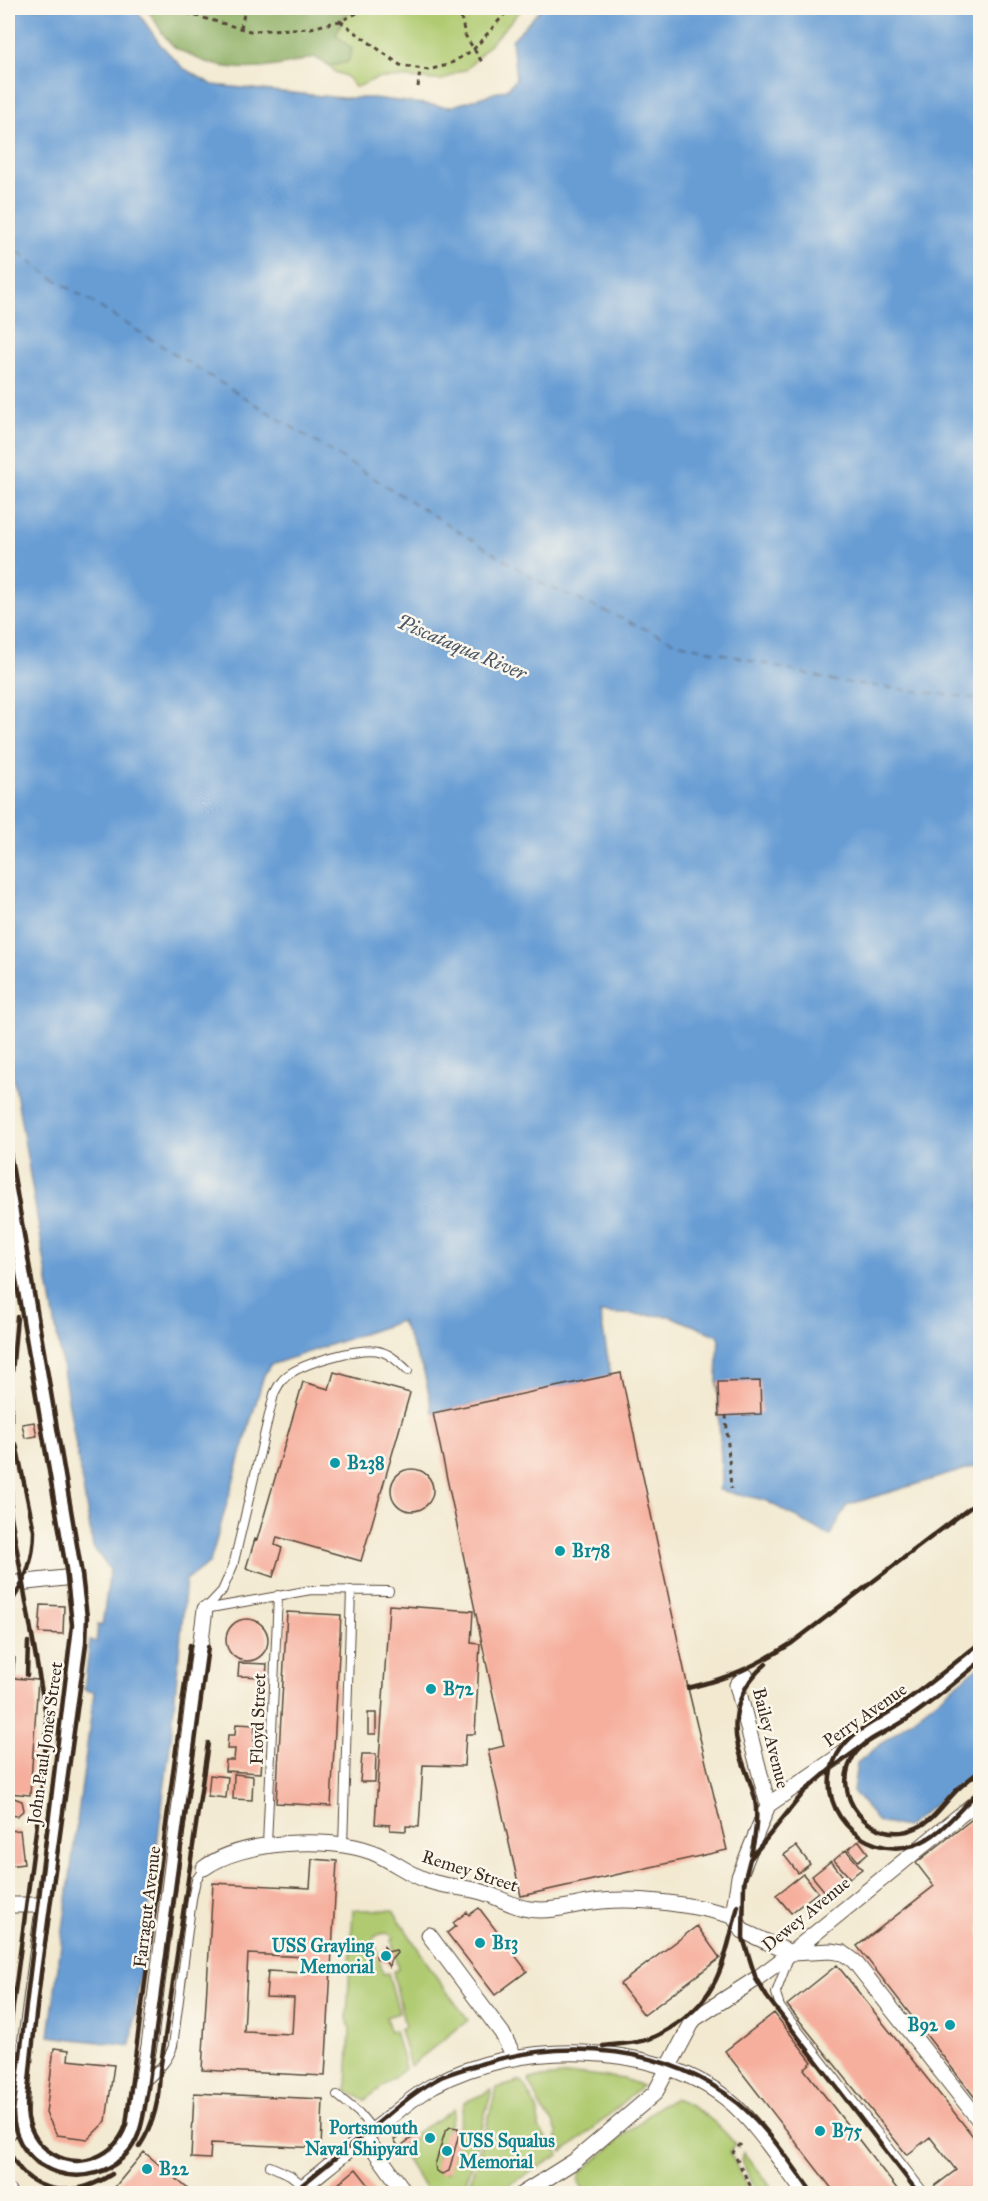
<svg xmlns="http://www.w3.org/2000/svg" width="988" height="2201" font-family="'IM FELL Great Primer',serif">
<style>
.green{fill:#afca70;stroke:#757a47;stroke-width:1.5}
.forest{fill:#8bae62;stroke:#636c40;stroke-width:1.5}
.water{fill:#689dd4;stroke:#526479;stroke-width:1.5}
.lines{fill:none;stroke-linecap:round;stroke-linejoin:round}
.ferry{stroke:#4d5867;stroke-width:1.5;stroke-dasharray:8 6;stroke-linecap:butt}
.building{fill:#f6af9d;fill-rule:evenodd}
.service-casing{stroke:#564739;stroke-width:10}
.minor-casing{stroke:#564739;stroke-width:17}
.path{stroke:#564739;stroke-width:3;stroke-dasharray:4.5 4.5;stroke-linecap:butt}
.service{stroke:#fff;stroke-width:8}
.minor{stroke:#fff;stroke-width:15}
.rail{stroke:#3b2a1e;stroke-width:4.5}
.culture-dot{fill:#0f9aa8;stroke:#fbf7ec;stroke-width:2}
.labels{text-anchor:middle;stroke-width:5;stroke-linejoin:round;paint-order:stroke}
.culture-label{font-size:18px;font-weight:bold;fill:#0d838f;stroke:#fbf7ec;text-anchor:start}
.street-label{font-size:18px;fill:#3b2a1e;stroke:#fbf7ec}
.water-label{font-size:20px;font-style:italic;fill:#4d5867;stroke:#fbf7ec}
</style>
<rect width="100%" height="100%" fill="#fbf7ec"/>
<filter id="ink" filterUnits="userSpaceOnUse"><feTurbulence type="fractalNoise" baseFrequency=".0167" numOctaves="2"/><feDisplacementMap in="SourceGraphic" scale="12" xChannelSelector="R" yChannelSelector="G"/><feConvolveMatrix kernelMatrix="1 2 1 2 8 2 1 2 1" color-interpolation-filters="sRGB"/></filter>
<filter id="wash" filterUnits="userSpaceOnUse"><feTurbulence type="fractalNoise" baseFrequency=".008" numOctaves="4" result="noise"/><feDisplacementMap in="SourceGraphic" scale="24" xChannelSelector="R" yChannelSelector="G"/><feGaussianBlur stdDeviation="1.35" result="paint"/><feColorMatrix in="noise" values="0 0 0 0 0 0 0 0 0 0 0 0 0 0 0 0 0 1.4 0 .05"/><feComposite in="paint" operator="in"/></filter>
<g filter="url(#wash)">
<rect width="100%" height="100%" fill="#f2e9d0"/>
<path class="green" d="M 360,8 L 523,8 L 466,70 C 456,70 451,78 442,80 C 422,80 402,76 382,78 C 371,78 364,86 355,87 L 346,76 L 335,72 L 330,66 L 348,62 L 352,49 L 336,35 L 344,15 Z
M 353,1910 L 393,1910 L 437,1978 L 468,2020 L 410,2066 L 400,2029 L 405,2027 L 393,1971 L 398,1970 L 395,1956 L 396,1951 L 394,1951 L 392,1941 L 394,1938 C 389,1931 381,1933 374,1937 L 370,1944 L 372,1947 L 376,1947 L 378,1955 L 376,1956 L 379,1960 L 383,1974 L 388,1973 L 399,2013 L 386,2017 L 390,2031 L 395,2030 L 405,2069 L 365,2100 L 347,2091 L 347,2085 L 350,2029 L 347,2018 Z
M 585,2074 L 624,2079 L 642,2086 L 581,2139 L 562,2152 L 557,2140 L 557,2132 L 553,2122 L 543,2112 L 529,2082 L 530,2079 Z
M 522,2081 L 539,2113 L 539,2128 L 546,2138 L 553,2144 L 559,2155 L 496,2193 L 467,2193 L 497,2088 Z
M 492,2090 L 463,2193 L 428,2193 L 399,2148 L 416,2137 L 414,2134 L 454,2109 C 454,2124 429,2159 438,2172 L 447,2173 L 459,2136 L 458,2128 L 465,2102 Z
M 674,2099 C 698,2107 719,2124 735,2144 L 730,2150 L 730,2153 L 748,2187 L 733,2194 L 585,2193 L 579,2181 L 580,2173 L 662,2104 Z
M 743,2152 L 776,2193 L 748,2193 L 756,2190 L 741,2160 Z"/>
<path class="forest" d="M 145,8 L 360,8 L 344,15 L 336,35 L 352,49 L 348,62 L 330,66 L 314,57 C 273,70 226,75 188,54 C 183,52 176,49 172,45 C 161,35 156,18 145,8 Z"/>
<path class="water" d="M 8,8 L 135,8 L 160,44 L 183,68 L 213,85 L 343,98 L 373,98 L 450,107 L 507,89 L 516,79 L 512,40 L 542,8 L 980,8 L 980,1465 L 847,1505 L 830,1536 L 765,1500 L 719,1490 L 722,1480 L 717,1379 L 719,1336 L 670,1316 L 600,1313 L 611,1376 L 433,1413 L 424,1372 L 401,1321 L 270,1365 L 264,1375 L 210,1562 L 186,1580 L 172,1729 L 131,2046 L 49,2036 L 94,1692 L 84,1690 L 90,1641 L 96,1642 L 98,1625 L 102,1626 L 110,1570 L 93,1547 L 8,1045 Z
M 980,1666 L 980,1768 L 906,1827 L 878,1822 L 853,1791 L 857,1763 Z"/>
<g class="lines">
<path class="ferry" d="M 8,243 L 45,273 L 543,584 L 675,642 L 835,681 L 980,699"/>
</g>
<g id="blocks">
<path class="building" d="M 334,1372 L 410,1393 L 361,1561 L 277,1537 L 275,1545 L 282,1548 L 273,1577 L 246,1568 L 255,1539 L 257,1540 L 303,1382 L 329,1389 Z
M 621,1373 L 688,1688 L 727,1850 L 521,1896 L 488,1750 L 504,1746 L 433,1413 Z
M 760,1381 L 761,1414 L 719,1416 L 718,1382 Z
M 34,1422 L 37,1436 L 25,1438 L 22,1424 Z
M391 1490a21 21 0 1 1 42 0a21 21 0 1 1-42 0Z
M 41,1605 L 64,1606 L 63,1634 L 39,1633 Z
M 389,1605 L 473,1611 L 471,1643 L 480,1644 L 475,1734 L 466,1734 L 464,1766 L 423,1765 L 419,1827 L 406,1826 L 406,1831 L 390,1830 L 390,1825 L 375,1824 Z
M 287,1612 L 341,1615 L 331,1806 L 276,1803 Z
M226 1640a21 21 0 1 1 42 0a21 21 0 1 1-42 0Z
M 8,1658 L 15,1658 L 13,1678 L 38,1680 L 30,1795 L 8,1793 Z
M 239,1663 L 267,1664 L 266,1677 L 238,1676 Z
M 368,1713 L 376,1713 L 376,1734 L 368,1734 Z
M 236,1724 L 255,1725 L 253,1758 L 262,1759 L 261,1773 L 225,1771 L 226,1760 L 234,1760 L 235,1749 L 227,1749 L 228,1735 L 235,1735 Z
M 362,1754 L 376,1754 L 375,1782 L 360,1782 Z
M 234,1774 L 253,1776 L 252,1800 L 233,1799 Z
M 210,1775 L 228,1777 L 226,1798 L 208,1796 Z
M 14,1798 L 22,1801 L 24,1810 L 17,1816 L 11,1815 L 8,1820 L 8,1802 Z
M 980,1813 L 980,2104 L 857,1946 L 934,1886 L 916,1863 Z
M 20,1830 L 24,1864 L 8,1866 L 8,1831 Z
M 859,1841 L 868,1853 L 858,1861 L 848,1849 Z
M 796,1846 L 810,1864 L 798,1873 L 784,1855 Z
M 846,1850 L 862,1869 L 850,1878 L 834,1860 Z
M 312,1859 L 337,1861 L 325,2076 L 202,2070 L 213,1883 L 310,1888 ZM 248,1954 L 305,1957 L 304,1973 L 268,1971 L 266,1997 L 294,1998 L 292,2034 L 244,2032 Z
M 831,1861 L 845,1879 L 826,1893 L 812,1876 Z
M 803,1874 L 818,1892 L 791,1913 L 776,1895 Z
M 479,1908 L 527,1971 L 495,1995 L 447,1933 L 456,1926 L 453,1923 L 467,1912 L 469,1915 Z
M 697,1926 L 720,1958 L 644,2015 L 620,1984 Z
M 384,1946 L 388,1952 L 396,1950 L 397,1953 L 390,1961 L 389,1967 L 386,1962 L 377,1959 L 376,1956 L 384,1954 Z
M 837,1965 L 980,2145 L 980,2194 L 935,2194 L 931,2189 L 956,2170 L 930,2137 L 907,2155 L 787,2005 Z
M 774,2013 L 812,2062 L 804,2069 L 901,2194 L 836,2194 L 725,2051 Z
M 54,2048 L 69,2050 L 68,2060 L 114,2065 L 106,2121 L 88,2139 L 57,2135 L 46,2113 Z
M 194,2093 L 323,2099 L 321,2148 L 211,2143 L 210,2159 L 191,2158 Z
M 450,2127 L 458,2128 L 459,2134 L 449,2171 L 442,2174 L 436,2171 L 435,2165 L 445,2132 Z
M 408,2131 L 413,2137 L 399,2147 L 394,2140 Z
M 144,2152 L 194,2194 L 109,2194 Z
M 356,2169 L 376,2194 L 326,2194 Z"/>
</g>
</g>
<g filter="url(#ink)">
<use href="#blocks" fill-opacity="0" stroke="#564739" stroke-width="1.5"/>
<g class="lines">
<defs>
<path id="service" d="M 205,1609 L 222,1591 L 233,1566 L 274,1394 C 278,1386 281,1380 288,1375 C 304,1363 363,1345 382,1352 C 392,1355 401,1364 408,1371
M 205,1609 L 311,1590 L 389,1591
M 267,1845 L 278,1595
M 343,1846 L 351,1590
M 788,1960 L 776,1993 L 780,2007 L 925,2194
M 145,2083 C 157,2071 168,2062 173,2046 L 192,1899 L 196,1880 L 204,1868
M 337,2095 L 359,2113 L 373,2130
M 270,2166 L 290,2175 L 304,2186"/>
<path id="minor" d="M 8,1189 L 74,1577
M 8,1584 L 74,1577 L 79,1611 L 79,1637 L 25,2045 L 21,2117 L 26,2139 L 41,2158 L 55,2165 L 77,2169 L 95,2166 L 115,2156 L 125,2145 L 132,2133 L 149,2046 L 205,1609
M 746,1676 L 737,1685 L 768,1805 L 739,1877 L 733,1916 L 743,1931 L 791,1953 L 831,1951 L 843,1953 L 854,1961 L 980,2121
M 768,1805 L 835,1759 L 859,1740 L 902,1715 L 980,1653
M 204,1868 C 242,1840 329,1836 372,1852 C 392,1860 409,1875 429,1881 C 446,1887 465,1887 482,1892 C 499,1897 513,1907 529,1909 C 554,1913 578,1903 602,1901 C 641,1897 695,1905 733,1916
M 8,1905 L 43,1905
M 429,1935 L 502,2033 L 515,2058
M 8,2133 L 21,2117
M 365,2137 L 406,2194
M 8,2191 L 8,2194
M 294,2194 C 324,2170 353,2146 383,2123 C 399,2110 415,2095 434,2085 C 515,2040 654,2040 727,2099 C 755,2121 783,2165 805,2194
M 522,2194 L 576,2160 L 655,2093 L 694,2019 L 756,1979 L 791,1953 L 980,1799"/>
</defs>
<use href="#service" class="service-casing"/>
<use href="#minor" class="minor-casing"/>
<path class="path" d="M 179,8 L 189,14 L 250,31 L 311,28 L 340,21 L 368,8
M 459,8 L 465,35 L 482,62
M 340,21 L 400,65 L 428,70 L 448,65 L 473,50 L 510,8
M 241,28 L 245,8
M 418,87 L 420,70
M 726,1415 L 731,1489
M 741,2144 L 733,2152 L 752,2189
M 741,2194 L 752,2189 L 754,2194"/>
<use href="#service" class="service"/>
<use href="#minor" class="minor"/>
<path class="rail" d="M 8,1141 L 82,1574 L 87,1617 L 86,1644 C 71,1754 56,1863 41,1973 C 37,2006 33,2039 30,2072 C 29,2087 25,2103 28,2118 C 34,2149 66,2170 96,2157 C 111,2151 121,2139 126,2125 L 190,1645
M 8,1234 L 66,1569 L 72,1625 L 13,2113 C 14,2175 92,2198 130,2150 C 143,2133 144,2109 148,2089 L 208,1647
M 8,1499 L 47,1721 L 44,1770 L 8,2045
M 11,1505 L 11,1384 L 17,1317
M 8,1606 C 25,1584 34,1559 34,1531 L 16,1444
M 980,1643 C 953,1664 926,1687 897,1707 C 876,1722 851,1730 837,1755 C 810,1804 862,1861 914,1845 C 941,1836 960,1808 980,1790
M 980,1662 C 955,1682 931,1704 904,1721 C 888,1732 867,1738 855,1754 C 827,1794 871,1848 916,1828 C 934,1821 945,1801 959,1788 C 966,1782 973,1776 980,1771
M 27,1675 L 28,1642
M 688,1688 C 730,1678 755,1666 792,1643 L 980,1500
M 868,1742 L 832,1768 L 804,1792 L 750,1859 L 744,1882 L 743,1938 L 756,1979 L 767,1997 L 919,2194
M 751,1854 C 756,1835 758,1818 755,1799 C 751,1781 742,1764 738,1746 C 730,1715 742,1683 766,1664
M 603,2046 C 617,2044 635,2044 649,2039 C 659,2035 669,2029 678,2023 C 722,1993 725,1954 738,1906
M 139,2147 C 155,2123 159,2099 160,2071 L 208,1743
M 8,2148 C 27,2195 72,2200 112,2174
M 291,2194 C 318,2172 345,2150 372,2128 C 394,2110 416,2090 441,2077 C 455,2071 470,2067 484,2063 C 569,2038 667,2046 738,2103 C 768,2128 790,2162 813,2194"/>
</g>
</g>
<g class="culture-dot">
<circle cx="335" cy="1463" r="6"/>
<circle cx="560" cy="1551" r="6"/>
<circle cx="431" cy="1689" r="6"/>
<circle cx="480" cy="1943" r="6"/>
<circle cx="386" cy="1956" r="6"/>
<circle cx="950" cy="2025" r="6"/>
<circle cx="820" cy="2131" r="6"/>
<circle cx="430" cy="2138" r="6"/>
<circle cx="447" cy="2151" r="6"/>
<circle cx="147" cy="2169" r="6"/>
</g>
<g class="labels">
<g class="culture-label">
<text x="347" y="1469">B238</text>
<text x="572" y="1557">B178</text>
<text x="443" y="1695">B72</text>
<text x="492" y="1949">B13</text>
<text x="374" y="1952" text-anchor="end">USS Grayling<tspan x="374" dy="21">Memorial</tspan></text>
<text x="938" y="2031" text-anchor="end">B92</text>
<text x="418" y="2134" text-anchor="end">Portsmouth<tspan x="418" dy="21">Naval Shipyard</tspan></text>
<text x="832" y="2137">B75</text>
<text x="459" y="2147">USS Squalus<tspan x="459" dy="21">Memorial</tspan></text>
<text x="159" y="2175">B22</text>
</g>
<g class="street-label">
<text transform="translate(865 1715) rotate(-35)" y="6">Perry Avenue</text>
<text transform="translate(258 1719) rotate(-88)" y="6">Floyd Street</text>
<text transform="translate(771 1738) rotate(76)" y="6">Bailey Avenue</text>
<text transform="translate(45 1743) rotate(-82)" y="6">John Paul Jones Street</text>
<text transform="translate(470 1871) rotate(18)" y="6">Remey Street</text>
<text transform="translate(147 1907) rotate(-83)" y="6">Farragut Avenue</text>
<text transform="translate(806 1914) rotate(-39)" y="6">Dewey Avenue</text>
</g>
<g class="water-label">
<text transform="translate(462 647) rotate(23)" y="7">Piscataqua River</text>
</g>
</g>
<rect width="988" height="2201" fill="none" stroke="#fbf7ec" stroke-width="30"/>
</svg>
